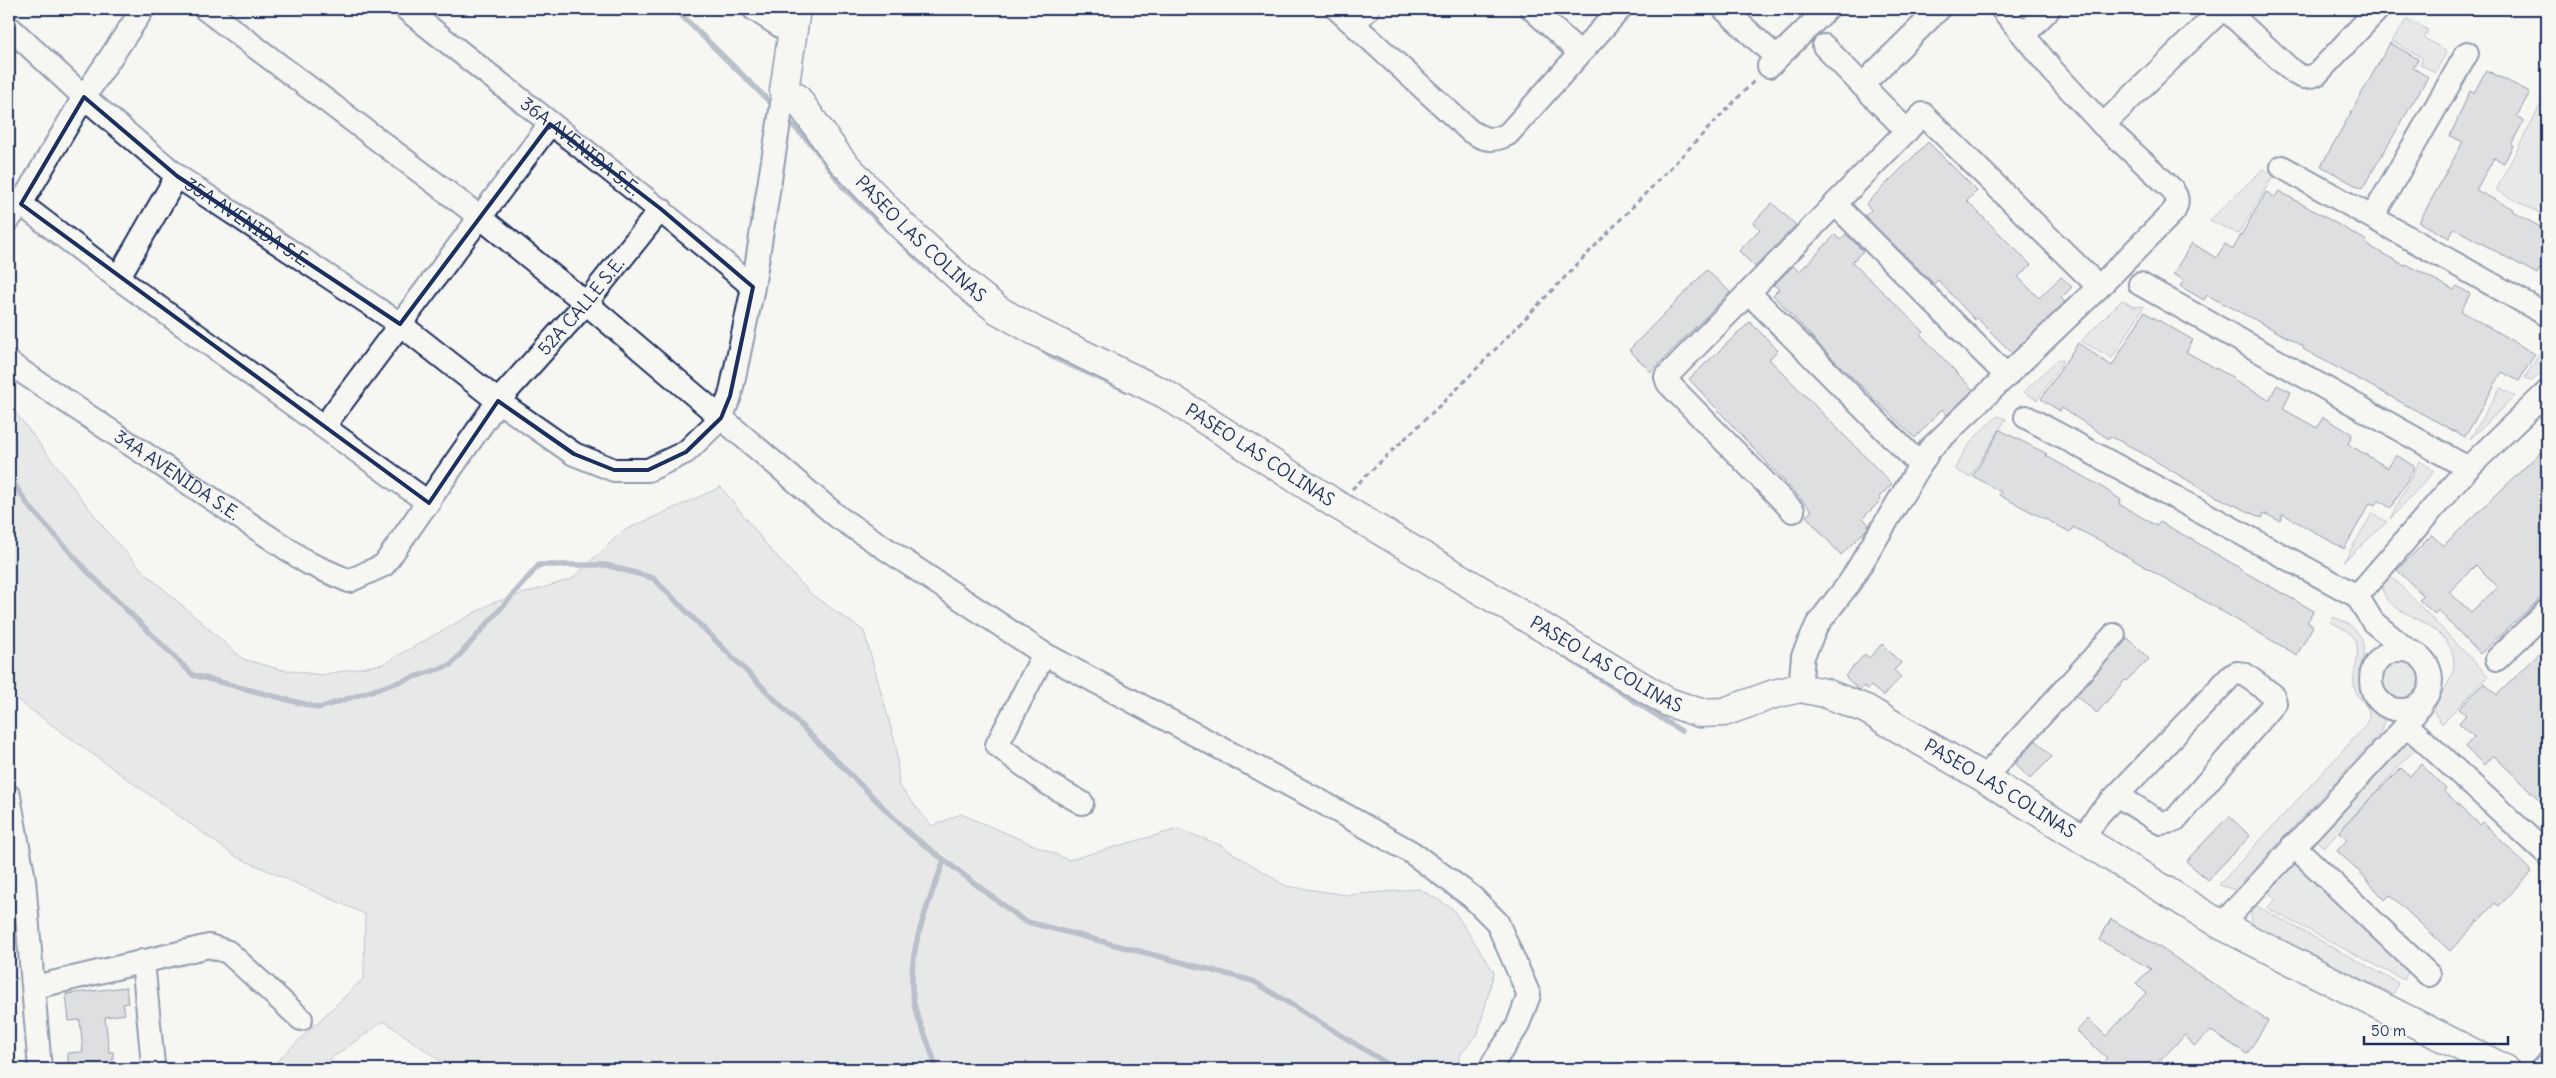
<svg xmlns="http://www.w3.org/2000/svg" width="2556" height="1078" font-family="Delius,sans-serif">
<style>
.green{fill:#d6d9dd;stroke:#78849e}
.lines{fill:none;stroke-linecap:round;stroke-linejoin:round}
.stream{stroke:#717e99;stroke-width:5.5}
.building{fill:#c0c4cd;stroke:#1b2f5e;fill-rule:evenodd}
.minor-casing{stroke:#1b2f5e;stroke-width:26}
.tertiary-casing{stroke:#1b2f5e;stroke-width:31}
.path{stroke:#1b2f5e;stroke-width:3;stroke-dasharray:5 4;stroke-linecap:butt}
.minor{stroke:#f6f6f2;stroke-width:22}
.tertiary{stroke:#f6f6f2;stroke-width:28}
.marked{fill:none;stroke:#1b2f5e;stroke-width:4;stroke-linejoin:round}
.labels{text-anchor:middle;stroke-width:5;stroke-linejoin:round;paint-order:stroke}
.street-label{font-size:18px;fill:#1b2f5e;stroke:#f6f6f2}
</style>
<rect width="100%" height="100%" fill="#f6f6f2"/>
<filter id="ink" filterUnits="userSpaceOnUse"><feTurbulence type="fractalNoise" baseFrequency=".02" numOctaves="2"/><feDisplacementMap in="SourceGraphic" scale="10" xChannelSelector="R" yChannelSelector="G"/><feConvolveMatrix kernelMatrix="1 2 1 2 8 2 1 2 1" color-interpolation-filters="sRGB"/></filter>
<g filter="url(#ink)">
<path class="green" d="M 2407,19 L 2428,30 L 2424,38 L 2447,51 L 2435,73 L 2420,64 L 2423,58 L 2392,41 Z
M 2547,93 L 2547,217 L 2496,190 Z
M 2263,169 L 2274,175 L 2238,234 L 2210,220 Z
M 2122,300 L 2133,307 L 2144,306 L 2112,358 L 2081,341 Z
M 2547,341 L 2547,368 L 2532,381 L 2525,378 Z
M 2058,359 L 2063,361 L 2037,400 L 2024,392 Z
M 2500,388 L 2515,396 L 2470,439 Z
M 9,404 L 108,533 L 144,572 L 243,659 L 278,669 L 321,675 L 383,664 L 492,603 L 572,579 L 623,531 L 721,487 L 769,548 L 812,595 L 864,631 L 896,746 L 899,786 L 932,826 L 961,814 L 1069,860 L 1178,829 L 1220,845 L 1286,886 L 1347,895 L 1419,889 L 1452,908 L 1494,972 L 1478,1033 L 1461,1054 L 1457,1069 L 452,1069 L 384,1021 L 316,1069 L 269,1069 L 364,978 L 365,914 L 235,856 L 9,694 Z
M 1998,416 L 2006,419 L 1970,477 L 1956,470 C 1963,447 1980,431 1998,416 Z
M 2420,461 L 2433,470 L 2432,474 L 2390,519 Z
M 2372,514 L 2387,522 L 2344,561 Z
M 2390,575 L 2488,676 L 2442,724 L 2434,712 C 2437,695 2455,681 2454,663 C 2452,616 2383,619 2382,586 Z
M 2333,617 C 2380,635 2357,657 2362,692 L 2383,712 L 2385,718 L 2380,733 L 2235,890 L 2219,885 L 2367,724 C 2376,706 2356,702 2354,685 C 2352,670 2363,653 2354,639 C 2348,630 2339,626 2330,622 Z
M2380 680a22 22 0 1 1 44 0a22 22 0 1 1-44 0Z
M 2409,739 L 2417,747 L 2324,848 L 2316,840 Z
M 2292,859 L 2408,972 L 2404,980 L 2267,908 L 2276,899 L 2265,889 Z
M 2251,903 L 2398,983 L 2393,994 L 2256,927 L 2251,921 Z"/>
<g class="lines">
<path class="stream" d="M 675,9 L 776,108
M 786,118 L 813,146 L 843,187 L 927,268 L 939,276
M 1034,344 L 1052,357 L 1126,390
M 9,476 L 28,505 L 87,571 L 193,675 L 319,708 L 451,665 L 539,565 L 606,565 L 653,578 L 910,834 L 1024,921 L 1253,981 L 1396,1069
M 1565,656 L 1681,731
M 936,1069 C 932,1048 921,1029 915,1008 C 903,958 928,906 944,860"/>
</g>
<path class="building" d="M 2390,43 L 2418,59 L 2413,68 L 2428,77 L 2362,189 L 2321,166 Z
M 2486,70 L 2530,92 L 2517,116 L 2524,120 L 2511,145 L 2513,146 L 2504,163 L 2494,158 L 2476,190 L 2513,209 L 2512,211 L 2547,231 L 2547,270 L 2541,267 L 2537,274 L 2461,232 L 2454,229 L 2449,238 L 2419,222 L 2463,142 L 2450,136 L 2470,91 L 2474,93 Z
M 1928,142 L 1977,191 L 1967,201 L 2031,265 L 2018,277 L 2039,298 L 2061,277 L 2072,287 L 2061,298 L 2065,302 L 2012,353 L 1977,318 L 1975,320 L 1938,280 L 1934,284 L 1865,216 L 1871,210 L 1866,204 Z
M 2279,191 L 2367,241 L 2366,244 L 2405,266 L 2406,264 L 2454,290 L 2457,286 L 2470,294 L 2461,311 L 2535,354 L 2519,381 L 2502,372 L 2465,437 L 2303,349 L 2304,347 L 2265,325 L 2207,295 L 2204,300 L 2180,286 L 2184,280 L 2173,274 L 2192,243 L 2216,258 L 2225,244 L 2233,249 L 2266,192 L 2275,197 Z
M 1772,203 L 1796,225 L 1755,267 L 1739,251 L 1760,229 L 1753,223 Z
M 1846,234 L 1863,251 L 1852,262 L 1924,332 L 1921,335 L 1973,390 L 1947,415 L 1942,409 L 1915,438 L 1828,354 L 1773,295 L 1779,289 L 1774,285 L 1793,266 L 1799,271 L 1802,269 L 1835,235 L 1840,240 Z
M 1707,270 L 1730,292 L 1651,372 L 1629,350 Z
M 2144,312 L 2193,340 L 2186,352 L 2234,378 L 2233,380 L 2269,400 L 2277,385 L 2291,392 L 2283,409 L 2317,428 L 2323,417 L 2352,434 L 2348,444 L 2388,468 L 2396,455 L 2415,467 L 2391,508 L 2378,500 L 2375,505 L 2370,503 L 2344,549 L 2283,514 L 2280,521 L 2264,513 L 2262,518 L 2209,493 L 2137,450 L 2110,436 L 2109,439 L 2062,408 L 2060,411 L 2041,399 L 2078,343 L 2112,366 Z
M 1750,322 L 1778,350 L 1769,359 L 1892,484 L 1879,497 L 1881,500 L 1863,518 L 1869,525 L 1866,530 L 1841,555 L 1806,516 L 1812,511 L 1689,379 Z
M 2000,430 L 2047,454 L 2046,456 L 2097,484 L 2121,500 L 2119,504 L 2157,526 L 2160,522 L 2189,538 L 2240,568 L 2239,569 L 2314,611 L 2307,622 L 2313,626 L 2297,655 L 2099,540 L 2073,527 L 2070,532 L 1999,495 L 2001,492 L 1973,476 Z
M 2547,446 L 2547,592 L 2480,654 L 2438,610 L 2435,614 L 2419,600 L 2424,596 L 2397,570 L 2432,535 L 2443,546 ZM 2476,565 L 2498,587 L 2471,612 L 2449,592 Z
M 2128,638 L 2149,659 L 2126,681 L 2125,680 L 2097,713 L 2076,696 Z
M 1882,644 L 1901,663 L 1894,670 L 1901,677 L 1883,696 L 1871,686 L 1868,689 L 1864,686 L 1859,690 L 1845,676 L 1865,654 L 1869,658 Z
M 2547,646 L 2547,807 L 2493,755 L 2484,765 L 2465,747 L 2474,737 L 2459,723 L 2466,715 L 2459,709 L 2484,683 L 2497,695 Z
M 2036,740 L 2052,757 L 2030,779 L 2015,764 Z
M 2421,764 L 2446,789 L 2444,791 L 2480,825 L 2483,822 L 2532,872 L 2499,906 L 2495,903 L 2450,951 L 2390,895 L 2385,900 L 2357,869 L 2337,851 L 2347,840 L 2339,832 L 2371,798 L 2401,768 L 2410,776 Z
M 2229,816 L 2250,836 L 2208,880 L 2186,861 Z
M 2111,919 L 2161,948 L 2268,1021 L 2247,1054 L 2211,1031 L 2194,1046 L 2185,1035 L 2152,1069 L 2096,1069 L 2107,1058 L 2077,1031 L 2088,1019 L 2106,1036 L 2146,993 L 2136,983 L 2151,969 L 2099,940 Z
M 126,987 L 128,1003 L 123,1004 L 125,1014 L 105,1017 L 109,1052 L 113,1052 L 113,1069 L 68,1069 L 68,1053 L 83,1052 L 80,1020 L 69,1021 L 66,994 Z"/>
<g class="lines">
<defs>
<g id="minor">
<path d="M 205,9 L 480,217 L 586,303 L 838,517 L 1044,654 L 1318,800 L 1411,852 L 1472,897 L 1497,922 L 1529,995 L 1517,1027 L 1493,1063 L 1491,1069"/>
<path id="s1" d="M 406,9 C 522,102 640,191 753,287"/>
<path d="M 754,9 L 791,33"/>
<path d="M 1337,9 L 1470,131 C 1484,140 1493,142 1508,134 L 1620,9"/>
<path d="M 1532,9 L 1579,52"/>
<path d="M 1724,9 L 1777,58"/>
<path d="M 2225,9 L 2292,71 C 2302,78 2306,79 2317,74 L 2378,9"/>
<path d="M 1354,24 L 1368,9"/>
<path id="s2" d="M 9,27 L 84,97 L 177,176 L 400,324 L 498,401 L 574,454 L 614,470 L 648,470 L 686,452 L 721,418 L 730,396 L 753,287 L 784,91"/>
<path d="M 2025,34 L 2049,9"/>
<path d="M 1824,46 L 1907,131"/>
<path d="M 1769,66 L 1827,9"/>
<path d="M 1862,85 L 1939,9"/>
<path d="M 2103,125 L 2222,9"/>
<path d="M 2282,167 L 2547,315"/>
<path d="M 21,204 L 118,278 L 429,503"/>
<path d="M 1835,204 L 2007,376"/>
<path d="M 2373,216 L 2467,53"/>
<path d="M 9,219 L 21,204 L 84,97 L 143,9"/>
<path d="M 118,278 L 177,176"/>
<path d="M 2140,284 L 2468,468"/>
<path d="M 1750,294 L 1920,465"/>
<path id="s3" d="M 9,363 L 308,563 L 349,581 L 384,565 L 498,401 L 586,303 L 661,209"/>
<path d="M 2026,417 L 2357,596 L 2373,622 L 2407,650"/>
<path d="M 324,426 L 550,124"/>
<path d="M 1793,511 L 1668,383 L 1666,377 L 1923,114 L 2099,287"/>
<path d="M 2357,596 L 2468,468 L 2547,392"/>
<circle cx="2401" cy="680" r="30"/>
<path d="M 1044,654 L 997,745 L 1047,783 L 1082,803"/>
<path d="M 2497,659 L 2547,611"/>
<path d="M 1800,688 L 1803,656 L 1817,625 L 1850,582 L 1930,449 L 2099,287 L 2174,211 C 2178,202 2178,198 2172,189 L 2103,125 L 2053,71 L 2002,9"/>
<path d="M 2407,725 L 2547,854"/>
<path d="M 1984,778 L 2114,635"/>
<path d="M 9,796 L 24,880 L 40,1069"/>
<path d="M 2083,839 L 2099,814 L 2231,676 L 2237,673 L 2244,674 L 2273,695 L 2275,703 L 2174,821 L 2161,823 L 2117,795"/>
<path d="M 2293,845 L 2429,975"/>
<path d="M 2221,925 L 2407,725 L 2422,703"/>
<path d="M 143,961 L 153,1065"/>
<path d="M 35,987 L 209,946 L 228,952 L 301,1019"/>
<path d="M 2542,1069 L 2547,1064"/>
</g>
<g id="tertiary">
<path id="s4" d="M 796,9 L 784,91 L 796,97 L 840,159 L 904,227 L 974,291 L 998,310 L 1035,331 L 1165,394 L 1334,503 L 1668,702 L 1700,713 L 1724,712 L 1774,694 L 1800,688 L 1825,693 L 1866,709 L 1984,778 L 2221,925 L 2505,1069"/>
</g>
</defs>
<use href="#minor" class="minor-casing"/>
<use href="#tertiary" class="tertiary-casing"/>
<path class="path" d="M 1352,489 L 1457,389 L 1756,79"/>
<use href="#minor" class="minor"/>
<use href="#tertiary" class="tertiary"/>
</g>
</g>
<path d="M0 0H2556V1078H0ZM 84,97 L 177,176 L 400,324 L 550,124 L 661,209 L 753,287 L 730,396 L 721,418 L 686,452 L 648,470 L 614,470 L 574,454 L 498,401 L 429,503 L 21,204 Z" fill="#f6f6f2" fill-opacity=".55" fill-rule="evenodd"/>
<path class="marked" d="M 84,97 L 177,176 L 400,324 L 550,124 L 661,209 L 753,287 L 730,396 L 721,418 L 686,452 L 648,470 L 614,470 L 574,454 L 498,401 L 429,503 L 21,204 Z"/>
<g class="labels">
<g class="street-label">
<text dy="6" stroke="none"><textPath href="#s1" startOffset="222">36A AVENIDA S.E.</textPath></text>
<text dy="6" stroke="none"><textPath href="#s2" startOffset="309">35A AVENIDA S.E.</textPath></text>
<text dy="6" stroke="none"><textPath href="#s4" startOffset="286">PASEO LAS COLINAS</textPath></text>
<text dy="6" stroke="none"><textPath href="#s3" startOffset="769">52A CALLE S.E.</textPath></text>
<text dy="6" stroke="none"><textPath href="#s4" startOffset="691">PASEO LAS COLINAS</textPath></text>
<text dy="6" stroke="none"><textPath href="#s3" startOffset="202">34A AVENIDA S.E.</textPath></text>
<text dy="6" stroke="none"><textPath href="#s4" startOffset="1096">PASEO LAS COLINAS</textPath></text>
<text dy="6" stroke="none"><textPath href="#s4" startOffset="1531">PASEO LAS COLINAS</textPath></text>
</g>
</g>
<rect width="2556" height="1078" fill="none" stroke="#f6f6f2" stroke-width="30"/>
<rect x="15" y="15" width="2526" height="1048" fill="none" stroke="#1b2f5e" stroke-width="2" filter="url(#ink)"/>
<path d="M2364 1036v8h144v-8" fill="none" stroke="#1b2f5e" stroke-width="2.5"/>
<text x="2371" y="1036" font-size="15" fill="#1b2f5e" stroke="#f6f6f2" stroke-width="4" paint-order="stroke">50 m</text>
</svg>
